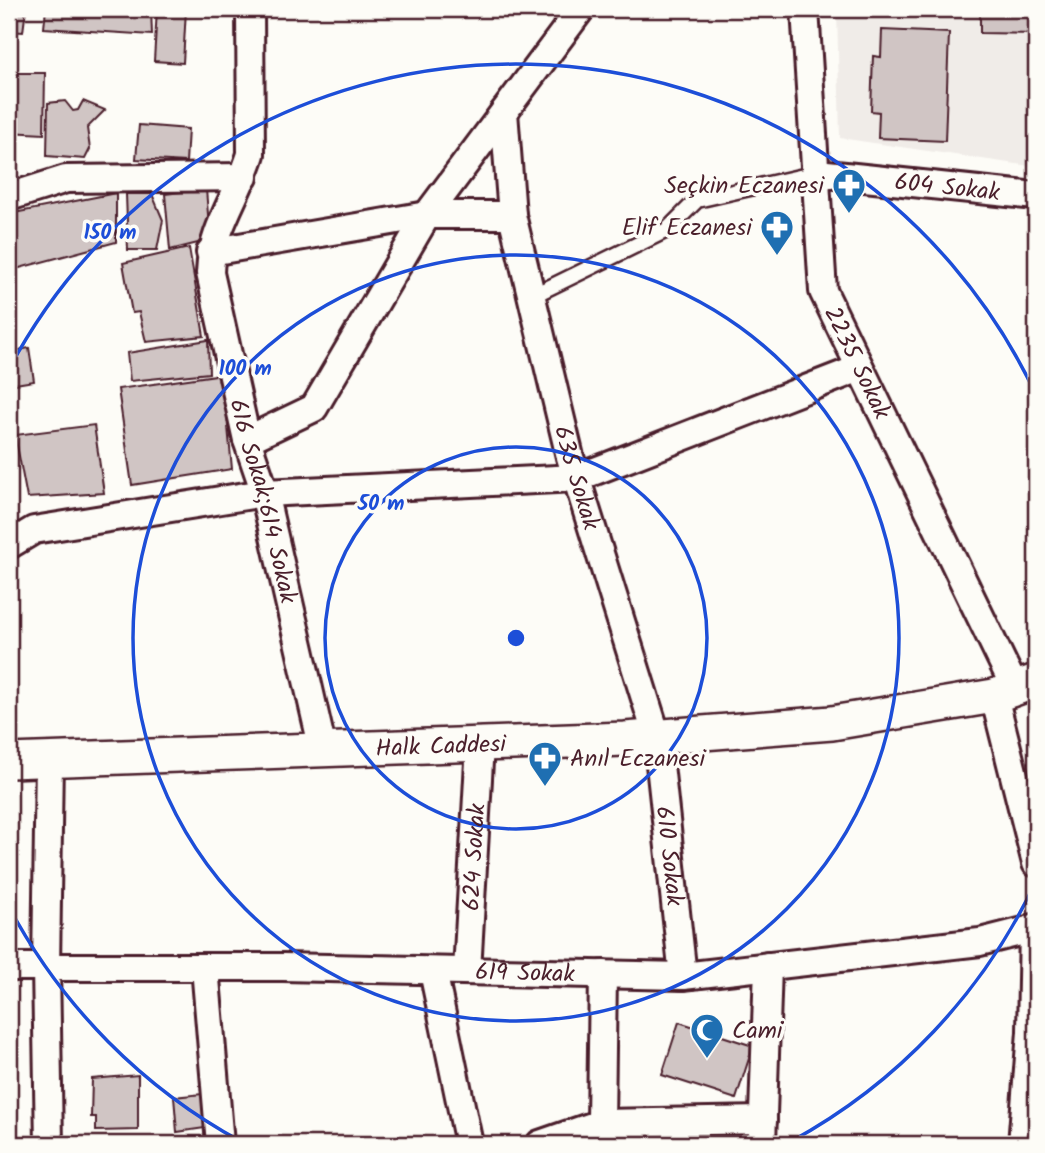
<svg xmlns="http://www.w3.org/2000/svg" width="1045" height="1153" font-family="Kalam,sans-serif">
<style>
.built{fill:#f0ece8}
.building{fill:#d0c5c4;stroke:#4a1f2b;stroke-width:2}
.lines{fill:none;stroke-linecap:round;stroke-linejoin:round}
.service-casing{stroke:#4a1f2b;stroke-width:19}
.minor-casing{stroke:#4a1f2b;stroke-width:32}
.tertiary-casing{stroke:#4a1f2b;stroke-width:38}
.service{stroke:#fdfcf7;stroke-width:14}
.minor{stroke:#fdfcf7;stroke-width:26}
.tertiary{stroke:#fdfcf7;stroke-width:33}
.ring{fill:none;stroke:#1d4ed8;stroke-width:3.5}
.labels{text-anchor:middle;stroke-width:7;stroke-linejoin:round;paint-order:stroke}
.poi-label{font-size:24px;fill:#4a1f2b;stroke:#fdfcf7;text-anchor:end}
.street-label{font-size:24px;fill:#4a1f2b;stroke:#fdfcf7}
.centre{fill:#1d4ed8;stroke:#fdfcf7;stroke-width:3.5}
.ring-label{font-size:21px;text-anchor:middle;font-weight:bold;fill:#1d4ed8;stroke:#fdfcf7;stroke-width:7;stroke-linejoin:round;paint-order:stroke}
</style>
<rect width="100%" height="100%" fill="#fdfcf7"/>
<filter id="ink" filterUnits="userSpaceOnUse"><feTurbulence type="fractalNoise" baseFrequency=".0143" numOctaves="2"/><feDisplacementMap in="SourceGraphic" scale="14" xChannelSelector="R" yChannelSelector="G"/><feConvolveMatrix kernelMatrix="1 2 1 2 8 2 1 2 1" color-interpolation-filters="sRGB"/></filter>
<g filter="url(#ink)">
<path class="built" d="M 837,9 L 1036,9 L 1036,167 L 840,138 Z"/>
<path class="building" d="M 9,9 L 26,9 L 23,32 L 9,31 Z
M 46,9 L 151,9 L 152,35 L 44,28 Z
M 157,9 L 186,9 L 183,63 L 154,61 Z
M 980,9 L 1036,9 L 1036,34 L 980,33 Z
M 882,30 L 949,33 L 945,141 L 878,138 L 879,112 L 871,111 L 873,56 L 881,57 Z
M 9,73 L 45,73 L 44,134 L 9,132 Z
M 65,101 L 73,111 L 78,110 L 83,101 L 105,110 L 87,128 L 90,149 L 85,159 L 47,156 L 48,103 Z
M 139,125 L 188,129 L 186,162 L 136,159 Z
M 206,189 L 210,240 L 170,250 L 165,194 Z
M 116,193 L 116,242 L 12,270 L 9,249 L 9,214 Z
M 126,194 L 152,194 L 163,220 L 157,250 L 128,250 Z
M 189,248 L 204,336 L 146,342 L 139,312 L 132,313 L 123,263 Z
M 208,340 L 209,373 L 130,381 L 127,353 Z
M 29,348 L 34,381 L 9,385 L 9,352 Z
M 223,374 L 232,469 L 132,485 L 118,389 Z
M 94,425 L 104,493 L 27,498 L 15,435 Z
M 679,1022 L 753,1046 L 736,1099 L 662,1075 Z
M 138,1075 L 138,1130 L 96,1131 L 96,1117 L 91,1117 L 92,1079 Z
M 202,1094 L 205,1128 L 177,1132 L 174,1097 Z"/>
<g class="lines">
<defs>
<path id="service" d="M 532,296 L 667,230 L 697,200 L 817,173"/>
<g id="minor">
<path id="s1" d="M 250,9 L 251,154 C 239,194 211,230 210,273 L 247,440 L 262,484 L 323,750"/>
<path id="s2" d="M 805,9 L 823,291 L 1015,688"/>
<path id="s3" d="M 504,112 L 512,215 L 570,457 L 657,737 L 683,976"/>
<path id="s4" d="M 817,173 L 1036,196"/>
<path d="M 9,197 L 66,179 L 244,177"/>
<path d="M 210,252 L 427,215 L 512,215"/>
<path d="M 247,440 L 314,408 L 427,215 L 581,9"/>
<path d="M 9,545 L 34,530 L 264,493 L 577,478 L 860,368"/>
<path d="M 994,696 L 1036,863"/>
<path id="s5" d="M 9,967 L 283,967 L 683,976 L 980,942 L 1036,928"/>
<path d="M 205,967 L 220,1144"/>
<path d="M 433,971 L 469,1144"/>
<path id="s6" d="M 467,971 L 480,744"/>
<path d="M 603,974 L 601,1123 L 605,1144"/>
<path d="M 49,1144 L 46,967 L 49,759"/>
<path d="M 540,1144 L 601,1123 L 763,1120"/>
<path d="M 762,1144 L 768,966"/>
<path d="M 1022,1144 L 1031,1032 L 1033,928"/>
</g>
<g id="tertiary">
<path id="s7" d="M 9,761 L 625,739 L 832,723 L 994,696 L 1036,681"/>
</g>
</defs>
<use href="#service" class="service-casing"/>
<use href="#minor" class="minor-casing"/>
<use href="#tertiary" class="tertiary-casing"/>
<use href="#service" class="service"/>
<use href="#minor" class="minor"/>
<use href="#tertiary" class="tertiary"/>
</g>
</g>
<g class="ring">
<circle cx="516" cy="638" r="191"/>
<circle cx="516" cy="638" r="383"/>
<path d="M1036 881A574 574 0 0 1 790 1142M242 1142A574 574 0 0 1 9 907M9 369A574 574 0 0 1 1036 395"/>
</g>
<defs>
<symbol id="pharmacy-pin" viewBox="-11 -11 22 30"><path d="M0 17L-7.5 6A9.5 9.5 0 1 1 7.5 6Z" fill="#1f6fb2" stroke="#fdfcf7"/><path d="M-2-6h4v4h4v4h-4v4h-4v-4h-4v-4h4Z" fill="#fff"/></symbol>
<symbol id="mosque-pin" viewBox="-11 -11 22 30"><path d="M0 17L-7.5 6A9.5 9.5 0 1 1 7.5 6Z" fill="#1f6fb2" stroke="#fdfcf7"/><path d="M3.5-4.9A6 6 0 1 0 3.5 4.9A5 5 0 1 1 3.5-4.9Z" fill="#fff"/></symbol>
</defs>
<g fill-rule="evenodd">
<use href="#pharmacy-pin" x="830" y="166" width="38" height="52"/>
<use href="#pharmacy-pin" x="758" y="208" width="38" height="52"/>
<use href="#pharmacy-pin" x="526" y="739" width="38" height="52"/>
<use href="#mosque-pin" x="688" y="1011" width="38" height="52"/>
</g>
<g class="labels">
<g class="poi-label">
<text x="824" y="193">Seçkin Eczanesi</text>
<text x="752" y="235">Elif Eczanesi</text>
<text x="570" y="766" text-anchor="start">Anıl Eczanesi</text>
<text x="732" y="1038" text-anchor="start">Cami</text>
</g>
<g class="street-label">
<text dy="8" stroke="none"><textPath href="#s4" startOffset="131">604 Sokak</textPath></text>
<text dy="8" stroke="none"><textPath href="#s2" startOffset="362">2235 Sokak</textPath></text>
<text dy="8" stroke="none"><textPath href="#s3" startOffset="374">635 Sokak</textPath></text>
<text dy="8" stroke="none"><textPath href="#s1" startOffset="506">616 Sokak;614 Sokak</textPath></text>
<text dy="8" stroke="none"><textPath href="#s7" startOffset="432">Halk Caddesi</textPath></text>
<text dy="8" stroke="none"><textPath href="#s3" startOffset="765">610 Sokak</textPath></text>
<text dy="8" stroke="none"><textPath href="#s6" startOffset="114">624 Sokak</textPath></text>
<text dy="8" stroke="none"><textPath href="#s5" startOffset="516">619 Sokak</textPath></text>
</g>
</g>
<circle cx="516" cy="638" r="10" class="centre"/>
<g class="ring-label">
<text x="110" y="239">150 m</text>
<text x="245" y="375">100 m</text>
<text x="381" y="510">50 m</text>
</g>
<rect width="1045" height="1153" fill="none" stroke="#fdfcf7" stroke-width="35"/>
<rect x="18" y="18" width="1010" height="1118" fill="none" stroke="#4a1f2b" stroke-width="2.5" filter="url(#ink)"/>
</svg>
